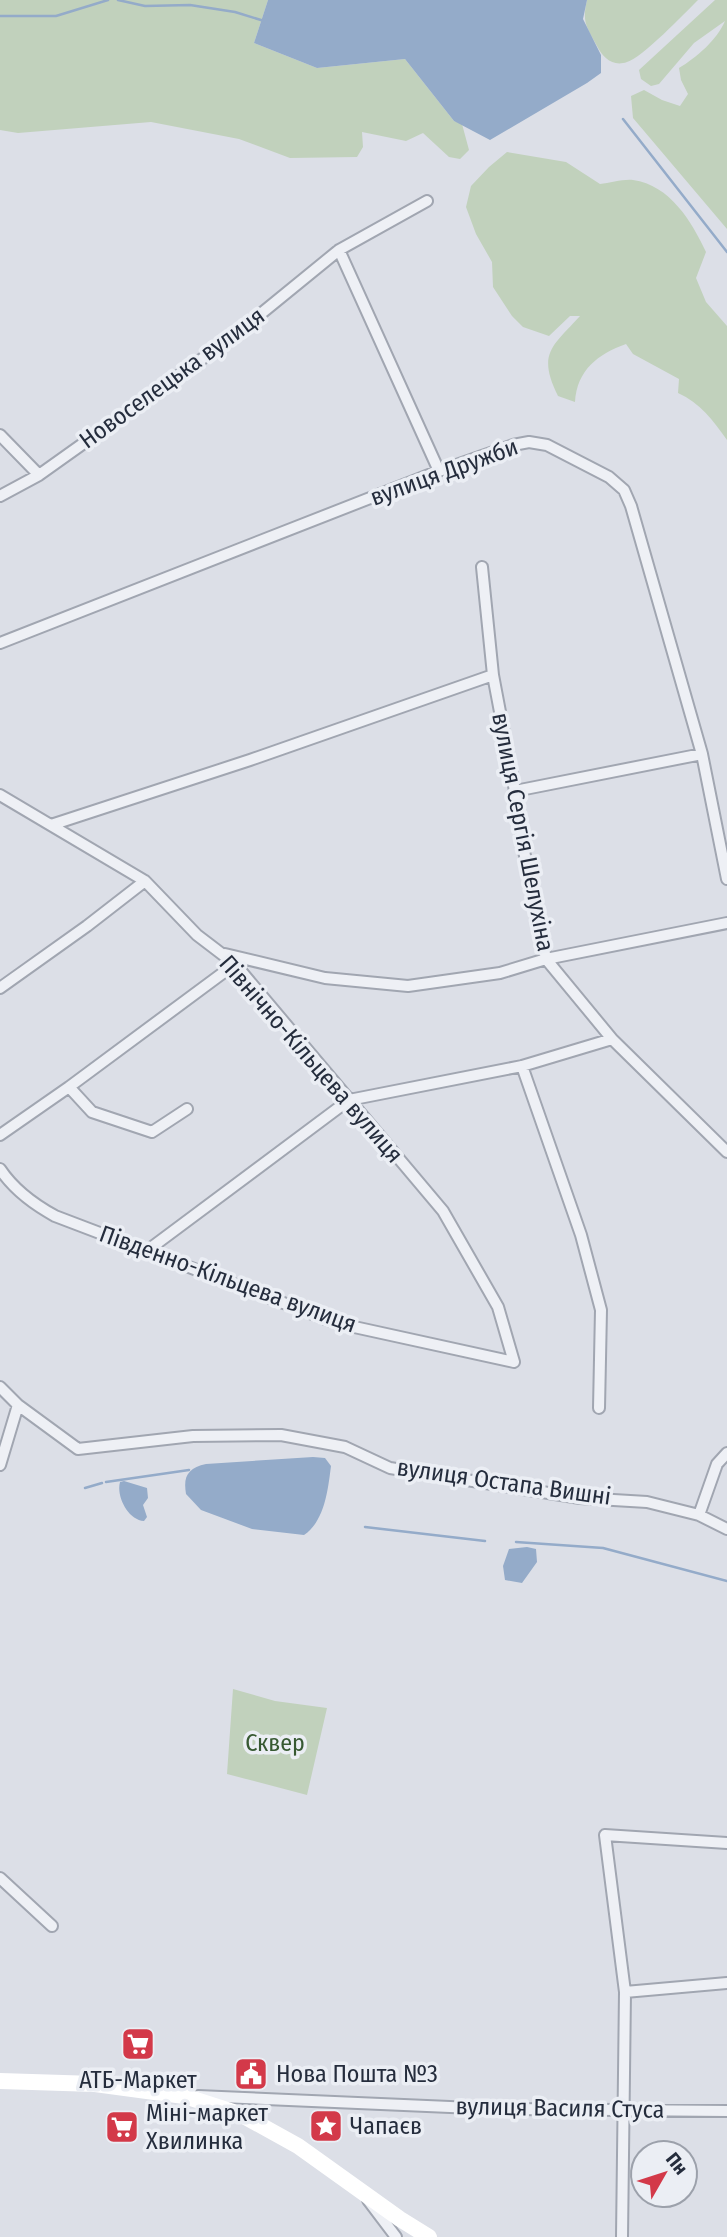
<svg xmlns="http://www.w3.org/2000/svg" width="727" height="2237" font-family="'Fira Sans Condensed',sans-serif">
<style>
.green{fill:#c1d1bc}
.water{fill:#94abc9}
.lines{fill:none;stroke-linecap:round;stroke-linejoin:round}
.stream{stroke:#94abc9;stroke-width:2.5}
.minor-casing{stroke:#a1a6b1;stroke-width:14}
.minor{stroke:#eef0f5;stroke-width:10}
.secondary{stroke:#fff;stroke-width:16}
.labels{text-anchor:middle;stroke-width:7;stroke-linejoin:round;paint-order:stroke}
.street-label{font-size:24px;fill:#252d3d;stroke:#ebeef4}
.park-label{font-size:24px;fill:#375932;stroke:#ebeef4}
.poi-label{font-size:24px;fill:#252d3d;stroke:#ebeef4;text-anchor:start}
</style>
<rect width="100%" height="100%" fill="#dcdfe7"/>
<path class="green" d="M 0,0 L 268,0 L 254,43 L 317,68 L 405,59 L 454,121 L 462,124 L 469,150 L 460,159 L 449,157 L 423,133 L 406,141 L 362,132 L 363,147 L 357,157 L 290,158 L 239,139 L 151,122 L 18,133 L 0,130 Z
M 587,0 L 698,0 C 685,13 642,58 627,62 C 613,67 603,58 597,46 C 586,26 582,22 587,0 Z
M 715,0 L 727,0 L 727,229 L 633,118 L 631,96 L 644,90 L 662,100 L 680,106 L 688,94 L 681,80 L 679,68 C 696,58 717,40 725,21 L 694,43 L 659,84 L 651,86 L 641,79 L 639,70 Z
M 507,152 L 566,162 L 600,184 C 610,183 623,179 633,180 C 670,185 692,222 706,252 L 696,278 L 706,302 L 727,326 L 727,440 C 713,420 700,403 678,393 L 679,379 L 633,354 L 626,344 C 598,354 577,370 575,402 L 558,396 C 537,353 552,347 580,316 L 570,316 L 549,336 L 523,327 L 512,316 L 493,287 L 492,262 L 476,234 L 466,207 L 471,186 L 489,167 Z
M 233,1689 L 275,1701 L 327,1708 L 307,1795 L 227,1774 Z"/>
<path class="water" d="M 268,0 L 587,0 L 583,19 L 601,55 L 601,73 L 587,83 L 490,140 L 454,121 L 405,59 L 317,68 L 254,43 Z
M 313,1457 L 325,1458 L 331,1466 C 328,1489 325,1521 304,1535 L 252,1529 L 201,1510 L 186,1494 C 183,1476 188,1468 206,1464 Z
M 124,1481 L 147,1488 L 148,1498 L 143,1505 L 147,1517 L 144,1521 C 128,1520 116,1496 120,1482 Z
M 527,1547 L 536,1549 L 537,1562 L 522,1583 L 505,1580 L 503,1566 L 509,1549 Z"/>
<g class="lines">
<path class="stream" d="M 118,0 L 145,6 L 190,5 L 235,12 L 261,20
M 0,16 L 56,16 L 108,0
M 623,119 L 727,252
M 106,1482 L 189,1470
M 85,1488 L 102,1483
M 365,1527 L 485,1541
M 516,1542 L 603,1548 L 727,1581"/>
<defs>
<path id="minor" d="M 339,250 L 439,471
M 0,435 L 39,475
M 0,496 L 39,475 L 230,339 L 339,250 L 427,201
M 482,567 L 493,675 L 515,791 L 524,851 L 546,959 L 612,1039 L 727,1152
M 0,643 L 439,471 L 513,445 L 529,442 L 547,445 L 609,477 L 624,490 L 631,506 L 702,754 L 727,879
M 515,791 L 702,754
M 0,795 L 145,881 L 197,935 L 235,964 L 443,1211 L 498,1307 L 514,1362 L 336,1323 L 55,1216 C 33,1204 14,1190 0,1169
M 51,825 L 250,760 L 493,675
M 225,954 L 325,978 L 408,986 L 500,973 L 546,959 L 727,923
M 0,988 L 87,926 L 145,881
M 522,1066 L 581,1235 L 601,1310 L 599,1408
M 69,1087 L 92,1112 L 152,1132 L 187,1109
M 0,1135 L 69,1087 L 235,964
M 148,1250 L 349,1100 L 522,1066 L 612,1039
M 0,1387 L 18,1405 L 78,1449 L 193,1436 L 281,1435 L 345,1447 L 390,1468 L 580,1498 L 647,1502 L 699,1515
M 727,1453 L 717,1464 L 699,1515 L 727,1529
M 0,1465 L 18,1405
M 0,1878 L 52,1926
M 625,1992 L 727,1983
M 198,2096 L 496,2109 L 727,2111
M 368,2200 L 396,2237
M 622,2237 L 625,1992 L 605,1835 L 727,1843"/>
</defs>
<use href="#minor" class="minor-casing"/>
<use href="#minor" class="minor"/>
<path class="secondary" d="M 0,2081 L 95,2084 L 184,2096 L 240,2114 L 298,2146 L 400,2219 L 429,2237"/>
</g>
<defs>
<symbol id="supermarket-square" viewBox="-11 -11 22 22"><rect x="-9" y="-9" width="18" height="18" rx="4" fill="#d33949" stroke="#ebeef4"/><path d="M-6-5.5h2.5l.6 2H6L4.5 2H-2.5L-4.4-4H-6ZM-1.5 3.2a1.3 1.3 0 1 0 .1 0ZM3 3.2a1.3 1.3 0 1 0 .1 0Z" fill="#fff"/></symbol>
<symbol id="civic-square" viewBox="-11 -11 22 22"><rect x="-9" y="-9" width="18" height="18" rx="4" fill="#d33949" stroke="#ebeef4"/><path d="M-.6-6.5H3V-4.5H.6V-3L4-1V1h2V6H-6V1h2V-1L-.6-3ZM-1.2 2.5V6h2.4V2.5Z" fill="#fff"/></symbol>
<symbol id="sight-square" viewBox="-11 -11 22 22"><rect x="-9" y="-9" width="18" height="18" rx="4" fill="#d33949" stroke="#ebeef4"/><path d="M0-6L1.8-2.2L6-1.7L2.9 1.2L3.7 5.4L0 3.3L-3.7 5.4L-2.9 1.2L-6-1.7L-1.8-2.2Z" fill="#fff"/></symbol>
</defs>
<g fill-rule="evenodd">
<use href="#supermarket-square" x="119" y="2025" width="38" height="38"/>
<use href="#civic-square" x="232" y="2055" width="38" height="38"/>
<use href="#sight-square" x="307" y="2107" width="38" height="38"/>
<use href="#supermarket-square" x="103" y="2108" width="38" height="38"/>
</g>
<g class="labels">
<g class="street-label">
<text transform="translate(172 378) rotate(-36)" y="8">Новоселецька вулиця</text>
<text transform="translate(444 472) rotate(-20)" y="8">вулиця Дружби</text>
<text transform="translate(523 832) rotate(79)" y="8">вулиця Сергія Шелухіна</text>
<text transform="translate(311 1059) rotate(49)" y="8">Північно-Кільцева вулиця</text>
<text transform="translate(228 1279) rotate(20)" y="8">Південно-Кільцева вулиця</text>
<text transform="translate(504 1482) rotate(8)" y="8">вулиця Остапа Вишні</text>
<text transform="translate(560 2108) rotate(1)" y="8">вулиця Василя Стуса</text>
</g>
<g class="park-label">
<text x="275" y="1751">Сквер</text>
</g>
<g class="poi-label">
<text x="276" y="2082">Нова Пошта №3</text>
<text x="138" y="2088" text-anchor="middle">АТБ-Маркет</text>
<text x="146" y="2121">Міні-маркет<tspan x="146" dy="28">Хвилинка</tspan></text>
<text x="350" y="2134">Чапаєв</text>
</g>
</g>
<g transform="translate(664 2174) rotate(51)"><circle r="33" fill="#ebeef4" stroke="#9ca1ab" stroke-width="2"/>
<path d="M0-5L12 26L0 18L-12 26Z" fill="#d33949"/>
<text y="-10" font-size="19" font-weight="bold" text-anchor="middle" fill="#252d3d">Пн</text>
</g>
</svg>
